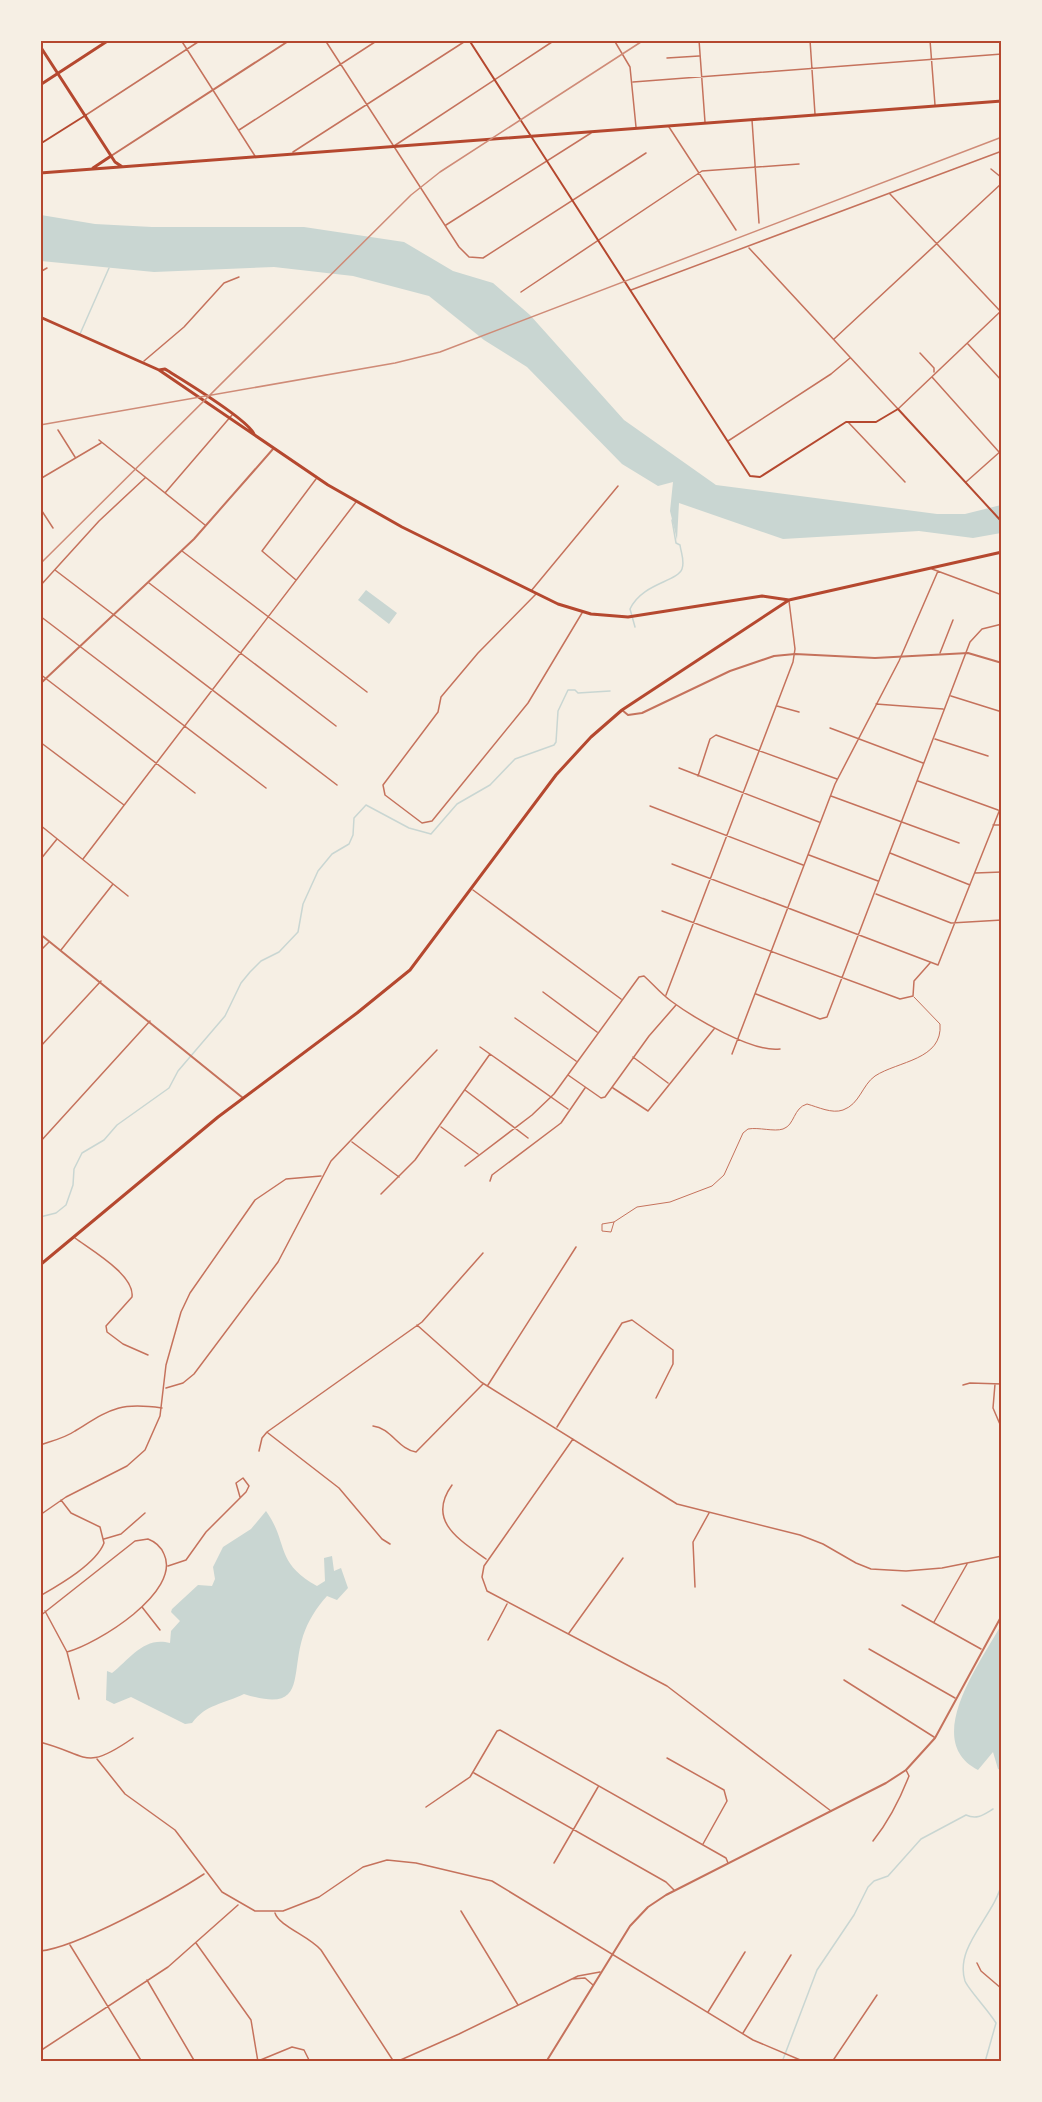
<svg xmlns="http://www.w3.org/2000/svg" width="1042" height="2102" font-family="'Crimson Pro',serif">
<style>
.water{fill:#c9d6d2}
.lines{fill:none;stroke-linecap:round;stroke-linejoin:round}
.stream{stroke:#c9d6d2;stroke-width:1.5}
.service{stroke:#c5725c;stroke-width:1}
.minor{stroke:#c5725c;stroke-width:1.5}
.tertiary{stroke:#c5725c;stroke-width:2}
.secondary{stroke:#b5482f;stroke-width:2}
.primary{stroke:#b5482f;stroke-width:3}
.rail{stroke:#cf8b77;stroke-width:1.5}
.neatline{fill:none;stroke:#b5482f;stroke-width:2}
</style>
<rect width="100%" height="100%" fill="#f6efe4"/>
<path class="water" d="M 41,215 L 95,224 L 152,227 L 304,227 L 404,242 L 453,271 L 493,283 L 530,315 L 624,420 L 716,485 L 937,514 L 965,514 L 1001,505 L 1001,533 L 973,538 L 919,531 L 783,539 L 679,503 L 677,540 L 670,511 L 673,482 L 658,486 L 622,464 L 527,367 L 484,340 L 429,296 L 353,276 L 274,267 L 154,272 L 41,261 Z
M 366,590 L 397,613 L 389,624 L 358,600 Z
M 266,1511 C 289,1543 274,1562 317,1586 L 325,1581 L 324,1558 L 332,1556 L 334,1571 L 341,1568 L 348,1588 L 337,1600 L 327,1596 C 316,1608 308,1621 303,1636 C 290,1677 307,1714 244,1694 C 224,1704 206,1704 192,1723 L 185,1724 L 131,1697 L 114,1704 L 106,1700 L 107,1671 L 112,1673 C 130,1659 144,1636 170,1643 L 171,1631 L 180,1621 L 171,1612 L 172,1609 L 198,1585 L 212,1586 L 215,1579 L 213,1567 L 223,1547 L 251,1529 Z
M 1001,1625 L 1001,1770 L 998,1769 L 993,1752 L 978,1770 C 921,1741 981,1662 1001,1625 Z"/>
<g class="lines">
<path class="stream" d="M 80,334 L 109,268
M 635,627 L 630,609 C 642,583 677,582 682,569 C 685,561 681,553 680,545 L 676,543 L 672,520
M 40,1217 L 56,1213 L 66,1205 L 73,1185 L 74,1169 L 82,1153 L 104,1140 L 117,1125 L 169,1088 L 178,1071 L 225,1016 L 241,983 L 250,972 L 261,961 L 279,952 L 298,932 L 303,904 L 318,871 L 332,854 L 349,844 L 353,835 L 354,818 L 366,805 L 409,828 L 431,834 L 457,804 L 490,785 L 515,759 L 554,745 L 556,742 L 558,711 L 568,690 L 575,690 L 578,693 L 610,691
M 782,2062 L 817,1970 L 854,1915 L 868,1887 L 874,1881 L 888,1876 L 921,1839 L 966,1815 C 977,1820 983,1815 993,1809
M 985,2062 L 996,2023 C 989,2011 968,1989 965,1981 C 954,1946 995,1916 1002,1882"/>
<path class="service" d="M 614,1222 L 611,1232 L 602,1231 L 602,1224 L 614,1222 L 637,1207 L 670,1202 L 712,1186 L 724,1175 L 743,1133 L 748,1129 C 759,1127 774,1132 783,1129 C 795,1125 793,1108 807,1104 C 818,1107 832,1114 843,1110 C 860,1104 862,1085 875,1076 C 898,1061 943,1060 940,1024 L 914,997"/>
<path class="minor" d="M 181,40 L 255,156
M 325,40 L 459,247 L 469,257 L 483,258 L 646,153
M 614,40 L 630,67 L 636,127
M 699,40 L 705,122
M 810,40 L 815,114
M 930,40 L 935,105
M 667,58 L 699,56
M 633,82 L 1002,54
M 86,115 L 201,40
M 752,120 L 759,223
M 669,127 L 736,230
M 239,130 L 378,40
M 394,146 L 555,40
M 293,152 L 467,40
M 991,169 L 1002,178
M 890,194 L 1002,313
M 446,225 L 591,133
M 749,248 L 898,409 L 1002,310
M 40,272 L 47,268
M 631,290 L 1002,151
M 521,292 L 702,171 L 799,164
M 834,339 L 1002,183
M 968,344 L 1002,381
M 920,353 L 934,368 L 934,372
M 144,361 L 184,327 L 224,283 L 239,277
M 932,377 L 999,452
M 848,422 L 905,482
M 58,430 L 75,457
M 99,440 L 205,525
M 728,441 L 831,374 L 850,358
M 40,479 L 101,443
M 966,482 L 1002,450
M 165,493 L 232,415
M 40,508 L 53,528
M 182,551 L 367,692
M 932,569 L 1002,595
M 55,570 L 337,785
M 296,580 L 262,551 L 316,479
M 149,583 L 336,726
M 40,586 L 99,521 L 145,478
M 531,591 L 618,486
M 536,594 L 478,653 L 441,697 L 438,712 L 383,785 L 385,795 L 422,823 L 432,821 L 528,703 L 582,613
M 40,616 L 266,788
M 940,653 L 953,620
M 40,674 L 195,793
M 951,696 L 1002,712
M 876,704 L 943,709
M 777,706 L 799,712
M 830,728 L 923,763
M 935,739 L 988,756
M 40,742 L 124,805
M 679,768 L 819,822
M 698,776 L 710,739 L 716,735 L 837,779
M 918,781 L 998,810
M 831,796 L 959,843
M 650,806 L 803,865
M 40,825 L 128,896
M 993,825 L 1002,825
M 890,853 L 970,885
M 809,855 L 878,881
M 83,859 L 356,502
M 40,860 L 57,839
M 672,864 L 938,965 L 1002,804
M 975,873 L 1002,872
M 473,890 L 621,999
M 876,894 L 951,923 L 1002,920
M 662,911 L 900,999 L 913,996 L 914,981 L 930,963
M 61,950 L 113,884
M 40,951 L 49,942
M 543,992 L 597,1032
M 756,994 L 820,1019 L 827,1017 L 970,642 L 982,629 L 1002,624
M 666,995 L 793,662 L 795,649 L 789,601
M 515,1018 L 576,1061
M 40,1047 L 101,981
M 480,1047 L 568,1109
M 732,1054 L 835,784 L 899,661 L 938,571
M 633,1057 L 668,1083
M 568,1075 L 601,1098 L 605,1097 L 649,1036 L 676,1005
M 613,1088 L 648,1111 L 714,1029
M 465,1090 L 528,1138
M 441,1127 L 478,1154
M 40,1142 L 150,1021
M 352,1142 L 399,1177
M 465,1166 L 532,1115 L 554,1094 L 639,977 L 644,976 C 653,984 661,994 671,1001 C 694,1018 753,1053 780,1049
M 490,1181 L 492,1175 L 561,1123 L 585,1088
M 381,1194 L 415,1160 L 490,1054
M 75,1238 C 91,1250 135,1275 132,1297 L 106,1326 L 107,1332 L 123,1344 L 148,1355
M 417,1325 L 481,1382 L 677,1504 L 800,1535 L 823,1544 L 856,1563 L 871,1569 L 906,1571 L 942,1568 L 1002,1556
M 995,1384 L 993,1408 L 1002,1429
M 488,1385 L 576,1247
M 963,1385 L 970,1383 L 1002,1384
M 166,1388 L 183,1383 L 194,1374 L 278,1262 L 331,1161 L 437,1050
M 373,1426 C 391,1428 399,1450 416,1452 L 483,1384
M 557,1427 L 622,1323 L 632,1320 L 673,1350 L 673,1364 L 656,1398
M 268,1433 L 339,1488 L 382,1539 L 390,1544
M 573,1439 L 484,1566 L 482,1577 L 487,1591 L 667,1686 L 831,1811
M 40,1445 C 52,1441 65,1438 75,1431 C 111,1409 118,1402 162,1408
M 259,1451 L 262,1438 L 267,1432 L 422,1322 L 483,1253
M 452,1485 C 426,1521 460,1540 486,1559
M 40,1515 L 66,1497 L 127,1466 L 145,1450 L 160,1416 L 166,1365 L 181,1312 L 190,1293 L 255,1200 L 286,1179 L 321,1176
M 104,1539 L 121,1534 L 145,1513
M 168,1566 L 186,1560 L 206,1532 L 246,1492 L 249,1486 L 243,1478 L 236,1483 L 240,1497
M 695,1587 L 693,1542 L 709,1513
M 40,1596 C 59,1585 96,1564 104,1543 L 100,1527 L 71,1513 L 61,1500
M 902,1605 L 981,1649
M 142,1607 L 160,1630
M 45,1611 L 67,1652 L 79,1699
M 40,1616 L 135,1541 L 148,1539 C 156,1542 161,1547 164,1554 C 182,1592 97,1644 67,1652
M 934,1622 L 967,1564
M 569,1633 L 623,1558
M 488,1640 L 507,1604
M 869,1649 L 955,1698
M 844,1680 L 934,1737
M 40,1742 C 89,1755 84,1772 133,1738
M 667,1758 L 724,1790 L 727,1801 L 703,1844
M 97,1759 L 125,1794 L 175,1830 L 222,1892 L 255,1911 L 283,1911 L 319,1897 L 363,1867 L 387,1860 L 416,1863 L 492,1881 L 753,2040 L 805,2062
M 474,1773 L 666,1882 L 674,1890
M 426,1807 L 470,1777 L 497,1731 L 500,1730 L 726,1858 L 728,1863
M 873,1841 C 889,1821 900,1799 909,1776 L 906,1770
M 554,1863 L 598,1787
M 461,1911 L 518,2005
M 275,1913 C 279,1926 309,1936 321,1950 L 394,2062
M 196,1943 L 251,2020 L 258,2062
M 70,1945 L 142,2062
M 40,1951 C 76,1948 172,1895 204,1874
M 977,1963 L 981,1971 L 1002,1989
M 572,1979 L 585,1978 L 593,1985
M 147,1980 L 195,2062
M 708,2012 L 745,1952
M 743,2033 L 791,1955
M 40,2051 L 168,1967 L 238,1905
M 258,2061 L 292,2047 L 304,2050 L 310,2062
M 396,2062 L 459,2034 L 578,1976 L 600,1972
M 832,2062 L 877,1995"/>
<path class="tertiary" d="M 111,156 L 290,40
M 40,684 L 194,539 L 273,449
M 622,710 L 628,715 L 642,713 L 730,671 L 774,656 L 795,654 L 875,658 L 968,653 L 1002,663
M 40,934 L 243,1098
M 546,2062 L 630,1926 L 648,1907 L 666,1895 L 886,1783 L 906,1770 L 935,1738 L 1002,1615"/>
<path class="secondary" d="M 469,40 L 750,476 L 760,477 L 846,422 L 876,422 L 898,409 L 1002,522
M 40,144 L 86,115"/>
<path class="primary" d="M 40,46 L 115,162 L 121,166
M 40,85 L 109,40
M 93,168 L 111,156
M 40,173 L 1002,101
M 40,317 L 159,370 L 328,485 L 402,527 L 558,604 L 591,614 L 628,617 L 762,596 L 789,600
M 159,370 L 165,369 C 181,379 248,419 254,434
M 40,1265 L 218,1117 L 357,1013 L 410,970 L 556,775 L 591,737 L 622,710 L 789,600 L 1002,552"/>
<path class="rail" d="M 40,425 L 395,363 L 440,352 L 1002,137
M 40,564 L 411,195 L 440,172 L 644,40"/>
</g>
<rect width="1042" height="2102" fill="none" stroke="#f6efe4" stroke-width="84"/>
<rect x="42" y="42" width="958" height="2018" class="neatline"/>
</svg>
